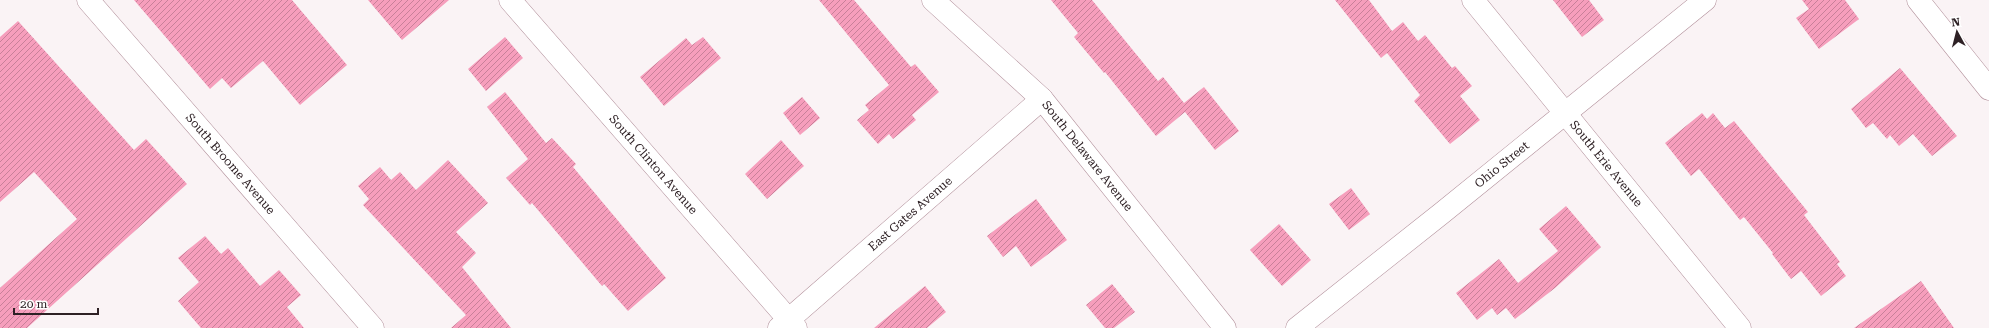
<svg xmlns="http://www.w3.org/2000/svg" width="1989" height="328" font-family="'Roboto Serif',serif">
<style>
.building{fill:url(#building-hatch)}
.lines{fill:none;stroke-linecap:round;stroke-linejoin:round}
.minor-casing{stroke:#b2909b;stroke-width:23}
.tertiary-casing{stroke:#b2909b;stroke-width:23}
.minor{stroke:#fff;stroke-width:22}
.tertiary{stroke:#fff;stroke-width:22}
.labels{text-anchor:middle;stroke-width:3;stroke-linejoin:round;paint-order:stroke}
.street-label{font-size:12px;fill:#2e2125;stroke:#fff}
</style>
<defs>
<pattern id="building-hatch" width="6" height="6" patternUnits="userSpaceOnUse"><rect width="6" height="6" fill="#f69ebc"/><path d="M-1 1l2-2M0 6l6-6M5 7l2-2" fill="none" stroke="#c88099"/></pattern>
</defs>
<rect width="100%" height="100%" fill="#faf3f5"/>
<path class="building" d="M 134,0 L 292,0 L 347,65 L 300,105 L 263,61 L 231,88 L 222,78 L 210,89 Z
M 368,0 L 449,0 L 402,40 Z
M 819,0 L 854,0 L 911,67 L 915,64 L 939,92 L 912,115 L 916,120 L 893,139 L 889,134 L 878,144 L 857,120 L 869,110 L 865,105 L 889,85 Z
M 1051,0 L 1092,0 L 1158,81 L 1163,77 L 1184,103 L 1204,87 L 1239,131 L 1215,150 L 1185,112 L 1156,136 L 1105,72 L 1104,73 L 1074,37 L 1078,33 Z
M 1335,0 L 1369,0 L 1392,31 L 1403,22 L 1418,41 L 1425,35 L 1452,68 L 1455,66 L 1472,86 L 1460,96 L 1480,120 L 1450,144 L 1414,101 L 1420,95 L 1387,53 L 1381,58 Z
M 1553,0 L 1589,0 L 1604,20 L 1582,37 Z
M 1802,0 L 1845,0 L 1859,19 L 1819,49 L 1796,18 L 1809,9 Z
M 18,21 L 134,150 L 146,139 L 187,184 L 27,328 L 0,328 L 0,288 L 77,219 L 34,172 L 0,202 L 0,37 Z
M 505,37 L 523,58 L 486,91 L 468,69 Z
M 703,37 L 721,58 L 664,106 L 640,77 L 686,38 L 692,45 Z
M 1900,68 L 1957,136 L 1932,156 L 1913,134 L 1899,146 L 1890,135 L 1887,139 L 1873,123 L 1866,128 L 1851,109 Z
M 505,92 L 546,143 L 552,138 L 576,164 L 573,167 L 666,278 L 628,311 L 604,284 L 602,286 L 532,203 L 530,205 L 506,178 L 528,159 L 487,107 Z
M 802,97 L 820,118 L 800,135 L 783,113 Z
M 1702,113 L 1707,119 L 1713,113 L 1725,128 L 1734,121 L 1808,212 L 1804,215 L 1840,262 L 1837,264 L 1846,276 L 1821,296 L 1801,271 L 1791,279 L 1772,254 L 1773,253 L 1744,217 L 1740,220 L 1699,169 L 1691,176 L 1665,143 Z
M 781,140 L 804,166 L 767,199 L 745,174 Z
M 448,160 L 488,203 L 456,232 L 476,253 L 462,267 L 511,328 L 451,328 L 466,315 L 363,205 L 369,199 L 358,186 L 380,167 L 391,180 L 400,172 L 416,190 Z
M 1351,188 L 1370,214 L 1349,230 L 1329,204 Z
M 1036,199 L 1067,240 L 1031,267 L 1016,246 L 1003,257 L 987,236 Z
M 1566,206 L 1601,247 L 1555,288 L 1515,319 L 1506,308 L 1497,315 L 1492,308 L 1477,320 L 1456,293 L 1499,259 L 1518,283 L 1558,251 L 1539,229 Z
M 1279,224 L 1311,260 L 1282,286 L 1250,250 Z
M 205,236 L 221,254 L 228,248 L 260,286 L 279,270 L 301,295 L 287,307 L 304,328 L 201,328 L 178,301 L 199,282 L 178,258 Z
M 1921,281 L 1954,328 L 1854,328 Z
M 1112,284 L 1135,312 L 1114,328 L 1105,328 L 1086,305 Z
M 925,286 L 946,312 L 927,328 L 874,328 Z"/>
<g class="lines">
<defs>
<g id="minor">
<path id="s1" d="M 88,0 L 373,328"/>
<path id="s2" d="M 510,0 L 796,328"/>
<path id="s3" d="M 1473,0 L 1740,328"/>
<path d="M 1918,0 L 1989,89"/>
<path id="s4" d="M 779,328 L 1042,99"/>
<path id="s5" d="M 1297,328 L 1442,213 L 1705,0"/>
</g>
<g id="tertiary">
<path id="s6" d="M 933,0 L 1042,99 L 1225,328"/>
</g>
</defs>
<use href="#minor" class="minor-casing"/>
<use href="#tertiary" class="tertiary-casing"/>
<use href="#minor" class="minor"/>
<use href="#tertiary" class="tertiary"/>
</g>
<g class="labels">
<g class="street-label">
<text dy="4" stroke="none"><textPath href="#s6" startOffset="220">South Delaware Avenue</textPath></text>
<text dy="4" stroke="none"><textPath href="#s3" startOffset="211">South Erie Avenue</textPath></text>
<text dy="4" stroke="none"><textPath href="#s1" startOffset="217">South Broome Avenue</textPath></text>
<text dy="4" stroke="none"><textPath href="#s2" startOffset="218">South Clinton Avenue</textPath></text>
<text dy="4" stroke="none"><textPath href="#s5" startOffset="262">Ohio Street</textPath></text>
<text dy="4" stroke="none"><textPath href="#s4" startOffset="174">East Gates Avenue</textPath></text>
</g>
</g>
<g transform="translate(1957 32) rotate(353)" stroke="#ffffff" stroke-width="3" paint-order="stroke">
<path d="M0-3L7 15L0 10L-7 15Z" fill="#2e2125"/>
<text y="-6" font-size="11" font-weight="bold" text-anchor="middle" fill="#2e2125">N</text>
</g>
<path d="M14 308v6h84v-6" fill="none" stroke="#2e2125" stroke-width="2"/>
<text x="20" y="308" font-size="12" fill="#2e2125" stroke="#ffffff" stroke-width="3" paint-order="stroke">20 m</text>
</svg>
